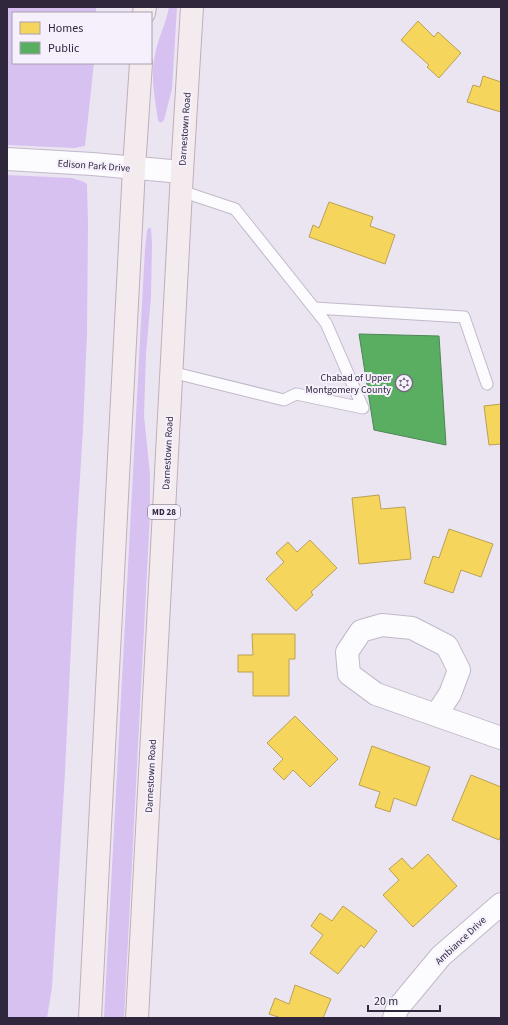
<svg xmlns="http://www.w3.org/2000/svg" width="508" height="1025" font-family="'Source Sans 3',sans-serif">
<style>
.green{fill:#d7c1f1}
.homes{fill:#f6d55c;stroke:#bba153}
.public{fill:#5aae61;stroke:#4e8656}
.lines{fill:none;stroke-linecap:round;stroke-linejoin:round}
.lane-casing{stroke:#c1b9c9;stroke-width:13}
.street-casing{stroke:#c1b9c9;stroke-width:24}
.primary-casing{stroke:#c0aeb9;stroke-width:24}
.lane{stroke:#fcfbfd;stroke-width:11}
.street{stroke:#fcfbfd;stroke-width:22}
.primary{stroke:#f4ebef;stroke-width:22}
.labels{text-anchor:middle;stroke-width:4;stroke-linejoin:round;paint-order:stroke}
.shield{fill:#f5f0fc;stroke:#6c6376;stroke-width:1}
.shield-label{font-size:9px;font-weight:bold;fill:#31273d}
.street-label{font-size:10px;fill:#31273d;stroke:#f5f0fc}
.poi-label{font-size:10px;fill:#31273d;stroke:#f5f0fc;text-anchor:end}
</style>
<rect width="100%" height="100%" fill="#ebe5f2"/>
<path class="green" d="M 7,7 L 96,7 L 96,13 L 13,13 L 13,63 L 94,63 L 85,146 L 74,148 L 7,145 Z
M 169,7 L 177,7 L 172,89 L 164,120 L 162,122 L 160,123 L 158,120 C 155,98 150,77 155,55 C 158,38 166,24 169,7 Z
M 7,175 L 72,178 L 84,182 L 87,184 L 88,223 L 87,333 L 83,429 L 76,541 L 65,772 L 53,970 L 52,987 L 47,1018 L 7,1018 Z
M 149,228 L 151,228 L 152,244 L 151,297 L 146,354 L 144,416 L 150,474 L 150,514 L 124,1018 L 104,1018 L 141,321 L 145,249 L 147,230 Z"/>
<path class="homes" d="M 418,21 L 434,37 L 438,32 L 461,53 L 439,78 L 427,67 L 429,65 L 401,40 Z
M 483,76 L 501,82 L 501,112 L 467,102 L 473,85 L 480,87 Z
M 329,202 L 373,217 L 370,226 L 395,235 L 385,264 L 309,237 L 313,225 L 319,228 Z
M 501,404 L 501,444 L 489,445 L 484,406 Z
M 379,495 L 381,509 L 405,507 L 411,559 L 359,564 L 352,498 Z
M 449,529 L 493,544 L 481,577 L 461,570 L 453,593 L 424,583 L 433,556 L 439,558 Z
M 310,540 L 337,568 L 311,592 L 313,595 L 296,611 L 266,579 L 284,562 L 276,553 L 288,542 L 297,552 Z
M 252,634 L 295,634 L 295,659 L 289,659 L 289,696 L 253,696 L 253,672 L 238,672 L 238,655 L 253,655 Z
M 295,716 L 338,759 L 310,787 L 293,770 L 284,780 L 273,769 L 283,759 L 267,743 Z
M 372,746 L 430,767 L 416,806 L 394,798 L 390,812 L 375,807 L 380,792 L 359,785 Z
M 471,775 L 501,787 L 501,835 L 499,840 L 452,820 Z
M 428,854 L 457,886 L 413,927 L 383,895 L 399,880 L 389,869 L 402,858 L 412,869 Z
M 343,906 L 377,931 L 364,948 L 361,945 L 338,974 L 310,953 L 323,935 L 311,926 L 320,913 L 332,921 Z
M 295,985 L 331,999 L 323,1018 L 281,1018 L 269,1014 L 275,998 L 289,1004 Z"/>
<path class="public" d="M 359,334 L 439,336 L 446,445 L 374,430 Z"/>
<g class="lines">
<defs>
<path id="lane" d="M 314,308 L 464,317 L 487,384
M 171,372 L 284,400 L 296,394 L 363,408 L 326,323 L 235,209 L 181,191"/>
<path id="street" d="M 7,159 L 92,164 L 182,172
M 436,715 L 450,694 L 459,670 L 447,646 L 412,628 L 382,625 L 361,631 L 347,652 L 349,674 L 376,694 L 501,738
M 394,1018 L 397,1009 L 441,956 L 501,904"/>
<path id="primary" d="M 144,13 L 145,7
M 90,1018 L 134,168 L 141,63
M 137,1018 L 182,172 L 192,7"/>
</defs>
<use href="#lane" class="lane-casing"/>
<use href="#street" class="street-casing"/>
<use href="#primary" class="primary-casing"/>
<use href="#lane" class="lane"/>
<use href="#street" class="street"/>
<use href="#primary" class="primary"/>
</g>
<defs>
<symbol id="synagogue-ring" viewBox="-11 -11 22 22"><circle r="9.5" fill="#f5f0fc" stroke="#726a7c" stroke-width="1.5"/><path d="M0-6.5L5.6 3.2H-5.6ZM0 6.5L5.6-3.2H-5.6Z" fill="#726a7c"/></symbol>
</defs>
<g fill-rule="evenodd">
<use href="#synagogue-ring" x="394" y="373" width="20" height="20"/>
</g>
<g class="labels">
<rect class="shield" x="148" y="505" width="32" height="14" rx="3"/>
<g class="shield-label">
<text x="164" y="515">MD 28</text>
</g>
<g class="street-label">
<text transform="translate(184 129) rotate(-86)" y="4">Darnestown Road</text>
<text transform="translate(94 165) rotate(4)" y="4">Edison Park Drive</text>
<text transform="translate(167 453) rotate(-87)" y="4">Darnestown Road</text>
<text transform="translate(150 776) rotate(-87)" y="4">Darnestown Road</text>
<text transform="translate(460 940) rotate(-43)" y="4">Ambiance Drive</text>
</g>
<g class="poi-label">
<text x="391" y="381">Chabad of Upper<tspan x="391" dy="12">Montgomery County</tspan></text>
</g>
</g>
<rect width="508" height="1025" fill="none" stroke="#31273d" stroke-width="16"/>
<rect x="12" y="12" width="140" height="52" fill="#f5f0fc" stroke="#a7a0b0"/>
<rect x="20" y="22" width="20" height="12" fill="#f6d55c" stroke="#a7a0b0"/>
<text x="48" y="32" font-size="12" fill="#31273d">Homes</text>
<rect x="20" y="42" width="20" height="12" fill="#5aae61" stroke="#a7a0b0"/>
<text x="48" y="52" font-size="12" fill="#31273d">Public</text>
<path d="M368 1005v6h72v-6" fill="none" stroke="#31273d" stroke-width="2"/>
<text x="374" y="1005" font-size="12" fill="#31273d" stroke="#f5f0fc" stroke-width="3" paint-order="stroke">20 m</text>
</svg>
